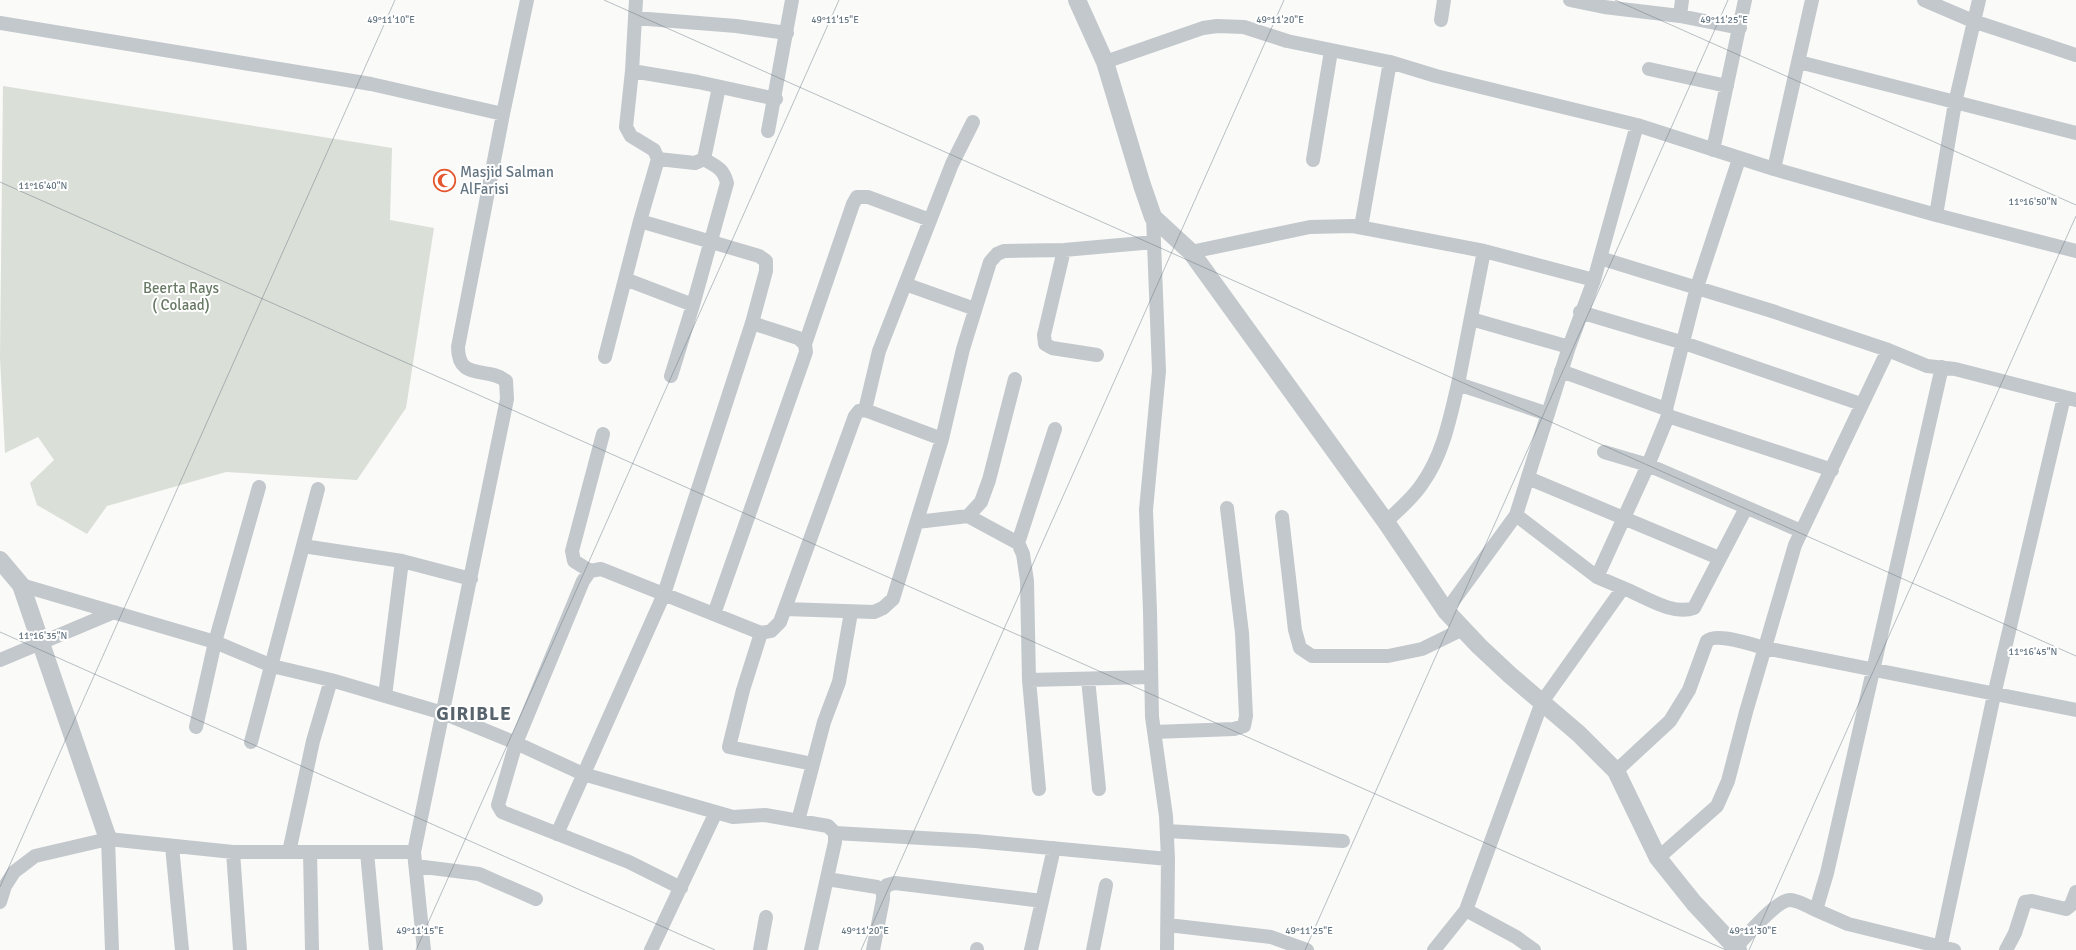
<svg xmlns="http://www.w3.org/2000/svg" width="2076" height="950" font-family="Signika,sans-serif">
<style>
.green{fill:#dadfd7}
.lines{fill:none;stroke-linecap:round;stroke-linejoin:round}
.minor{stroke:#c3c8cc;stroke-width:14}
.tertiary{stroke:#c3c8cc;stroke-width:18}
.ticks{fill:none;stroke:#657683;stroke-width:1;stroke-opacity:0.45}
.labels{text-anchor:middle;stroke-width:4;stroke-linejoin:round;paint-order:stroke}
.poi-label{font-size:15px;fill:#657683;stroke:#fff;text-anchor:start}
.park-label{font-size:15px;fill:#687a64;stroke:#fff}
.district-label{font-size:19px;font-weight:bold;letter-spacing:1px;fill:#57646e;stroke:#fff}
.ticks-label{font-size:10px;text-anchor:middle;fill:#657683;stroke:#fff;stroke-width:4;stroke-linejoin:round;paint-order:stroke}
</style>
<rect width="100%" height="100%" fill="#fafaf8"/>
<path class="green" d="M 3,86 L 392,148 L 390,220 L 434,228 L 406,408 L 357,480 L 226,472 L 107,506 L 87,534 L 37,505 L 30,483 L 54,460 L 38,437 L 5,453 L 0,358 Z"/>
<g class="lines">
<path class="minor" d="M 1570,0 L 1604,7 L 1680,16 L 1740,28
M 1924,0 L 1973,21 L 2076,55
M 1680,16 L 1682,0
M 635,18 L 736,26 L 787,33
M 1441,20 L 1444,0
M 0,23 L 371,84 L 503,114
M 1105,62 L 1203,28 L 1217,26 L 1244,27 L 1287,41 L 1390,62 L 1436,76 L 1637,125 L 1774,169 L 1936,215 L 2076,251
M 1799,62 L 2076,133
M 1649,69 L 1727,86
M 632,71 L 698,82 L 776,99
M 768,131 L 792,0
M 1713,150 L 1745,0
M 658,159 L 695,163 L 704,159 L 719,87
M 1313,160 L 1331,51
M 1774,169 L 1812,0
M 1936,215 L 1955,103 L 1979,0
M 1153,217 L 1159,371 L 1146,510 L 1150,611 L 1152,717 L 1166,816 L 1168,859 L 1167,950
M 1361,227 L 1390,62
M 1064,250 L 1044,335 L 1045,344 L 1052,348 L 1097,355
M 1191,252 L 1310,227 L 1353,226 L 1484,251 L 1594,280
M 1600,258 L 1772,311 L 1888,350 L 1927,366 L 1955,369 L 2076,400
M 625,279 L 693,305
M 905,284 L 975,309
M 1580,312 L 1684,343 L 1861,404
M 1471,319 L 1569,347
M 805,344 L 853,204 L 857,197 L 868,197 L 930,220
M 605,357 L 640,221 L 658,159 L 654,150 L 631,136 L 626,127 L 632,71 L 636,0
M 1561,371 L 1666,409
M 671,376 L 693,305 L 727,183 C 723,168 717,167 704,159
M 1458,384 L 1484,251
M 865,410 L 879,351 L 952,164 L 973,122
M 1668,416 L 1832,470
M 1604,452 L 1648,465 L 1801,531
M 1528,478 L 1719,558
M 968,516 L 1018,543 L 1023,554 L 1027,581 L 1029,680 L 1039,789
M 1282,517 L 1295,630 L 1300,648 L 1312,656 L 1388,656 L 1422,649 L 1463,629
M 917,522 L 968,516 L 981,502 L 989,480 L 1015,379
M 1386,522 C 1398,510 1413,498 1422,484 C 1443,455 1450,418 1458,384 L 1548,414
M 1018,543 L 1055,429
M 303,546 L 402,561 L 471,579
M 590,571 L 574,561 L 572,551 L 603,434
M 1597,577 L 1648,465 L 1668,416 L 1666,409 L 1697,287 L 1739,159
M 21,585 L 215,642 L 272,666 L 331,680 L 443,713 L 516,743 L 583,774 L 733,817 L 765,815 L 828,826 L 835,833 L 835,842 L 811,950
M 1623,588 C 1644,596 1672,616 1694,608 L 1746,508
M 785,609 L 874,612 L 883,608 L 893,599 L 942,439 L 963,349 L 990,262 L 997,254 L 1004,251 L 1064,250 L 1154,242
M 1446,611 L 1516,515 L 1569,347 L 1594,280 L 1637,125
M 714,614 L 806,352 L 805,344 L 798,338 L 752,323
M 761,633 L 743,690 L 729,747 L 813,764
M 0,660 L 114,612
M 1088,679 L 1099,789
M 1029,680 L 1151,677
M 385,696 L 402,561
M 196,727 L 215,642 L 259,487
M 1154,732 L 1234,729 L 1244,726 L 1246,716 L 1242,633 L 1227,508
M 251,742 L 318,489
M 1616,771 L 1670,721 L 1689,690 L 1707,641 C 1717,632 1752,645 1765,648 L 2076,710
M 798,821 L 824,722 L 839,682 L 851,612
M 1167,831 L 1343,841
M 835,833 L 975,841 L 1168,859
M 557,834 L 664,594 L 752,323 L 766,271 L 766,261 L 759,256 L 640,221
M 108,839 L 112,950
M 172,846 L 182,950
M 233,852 L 240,950
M 289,852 L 313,741 L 331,680
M 310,852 L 312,950
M 367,852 L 376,950
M 1658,858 L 1717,806 L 1728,781 L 1746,712 L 1795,545 L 1888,350
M 416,866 L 479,874 L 536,899
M 827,879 L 877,887 L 883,891 L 883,899 L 873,950
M 681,888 L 629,862 L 502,812 L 498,805 L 516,743 L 583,581 L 590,571 L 601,569 L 761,633 L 771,631 L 780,622 L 855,416 L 859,411 L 865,410 L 942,439
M 883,891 L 887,885 L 895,883 L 1042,901
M 0,902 L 5,886 L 14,872 L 35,856 L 108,839 L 233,852 L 414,852
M 1466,910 L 1516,937 L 1534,950
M 1816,910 L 1848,924 L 1954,950
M 1168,925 L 1271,937 L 1307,950
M 1735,948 C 1746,937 1776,900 1790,900 C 1798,900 1809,907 1816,910 L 1827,873 L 1942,367
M 1940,948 L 1994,695 L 2064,397
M 424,950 L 414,852 L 507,399 L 506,381 C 488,366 458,382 458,347 L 503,114 L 527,0
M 651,950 L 716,812
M 760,950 L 766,917
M 977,950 L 977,949
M 1031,950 L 1054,848
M 1093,950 L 1106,885
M 1434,950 L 1466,910 L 1542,702 L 1623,588 L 1597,577 L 1516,515
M 2006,950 L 2015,933 L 2025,902 L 2032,901 L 2066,909 L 2071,905 L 2076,892"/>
<path class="tertiary" d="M 1077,0 L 1105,62 L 1142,185 L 1153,217 L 1191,252 L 1386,522 L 1446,611 L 1479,646 L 1510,675 L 1579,734 L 1616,771 L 1658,858 L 1694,903 L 1738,950
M 0,560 L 21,585 L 108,839"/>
</g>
<path class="ticks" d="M 604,0 L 2076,656M 1615,0 L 2076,205M 0,182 L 1726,950M 0,632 L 715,950M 0,887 L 395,0M 416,950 L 839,0M 861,950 L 1284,0M 1305,950 L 1728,0M 1749,950 L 2076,216"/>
<defs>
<symbol id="mosque-ring" viewBox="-11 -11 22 22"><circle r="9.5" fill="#fff" stroke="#e4572e" stroke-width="1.5"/><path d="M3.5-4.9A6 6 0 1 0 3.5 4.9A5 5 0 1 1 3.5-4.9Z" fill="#e4572e"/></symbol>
</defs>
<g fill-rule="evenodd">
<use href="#mosque-ring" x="432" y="168" width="25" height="25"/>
</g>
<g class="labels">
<g class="poi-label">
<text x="460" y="177">Masjid Salman<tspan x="460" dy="17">AlFarisi</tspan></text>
</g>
<g class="park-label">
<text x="181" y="293">Beerta Rays<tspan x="181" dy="17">( Colaad)</tspan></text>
</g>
<g class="district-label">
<text x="474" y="720">GIRIBLE</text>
</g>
</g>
<g class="ticks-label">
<text x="391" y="23">49°11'10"E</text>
<text x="835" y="23">49°11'15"E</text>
<text x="1280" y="23">49°11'20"E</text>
<text x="1724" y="23">49°11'25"E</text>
<text x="43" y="189">11°16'40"N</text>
<text x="2033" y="205">11°16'50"N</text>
<text x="43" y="639">11°16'35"N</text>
<text x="2033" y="655">11°16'45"N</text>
<text x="420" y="934">49°11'15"E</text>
<text x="865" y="934">49°11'20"E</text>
<text x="1309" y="934">49°11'25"E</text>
<text x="1753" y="934">49°11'30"E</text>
</g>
</svg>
